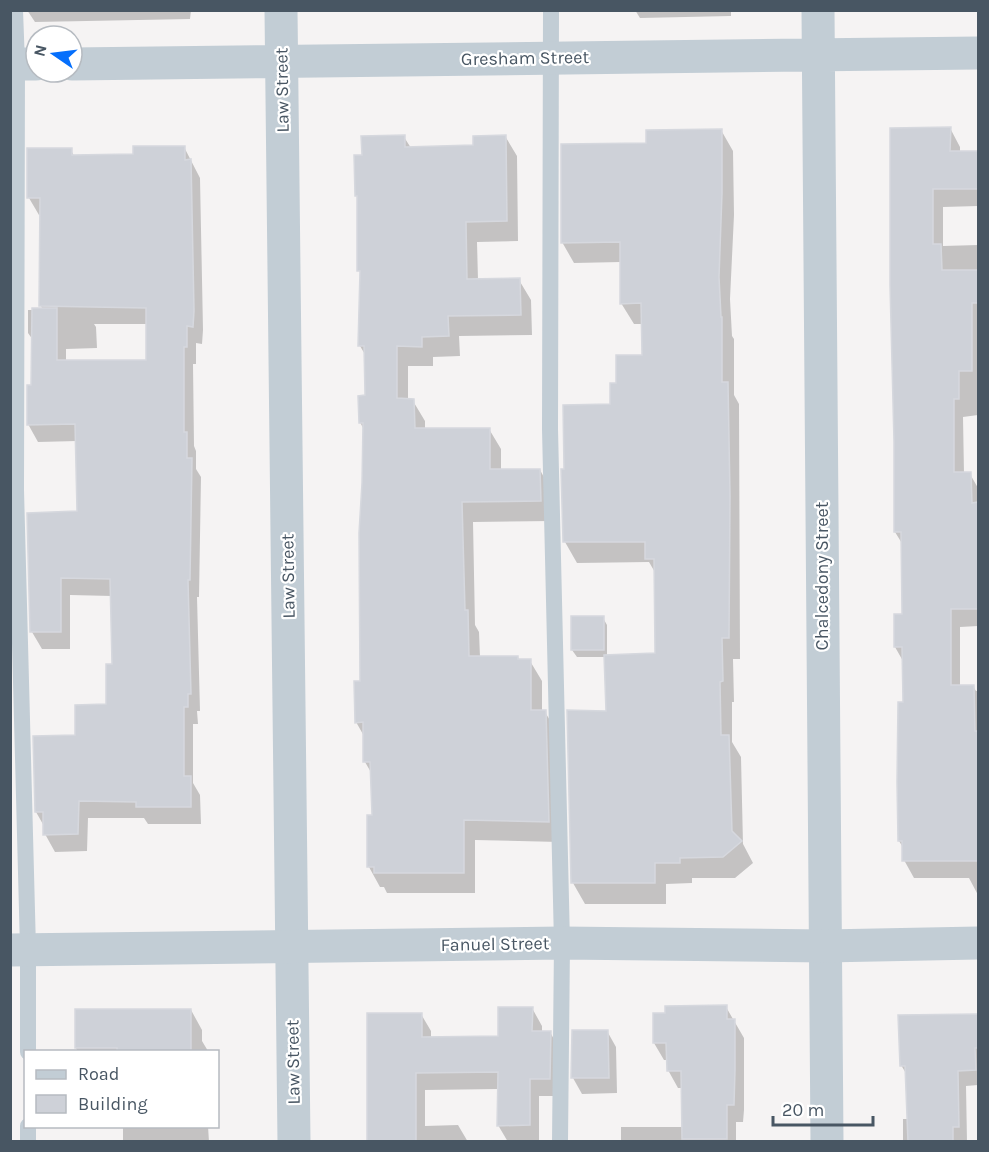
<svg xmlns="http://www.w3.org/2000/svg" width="989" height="1152" font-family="Karla,sans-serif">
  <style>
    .shadow { fill: #0003; fill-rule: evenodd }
    .building { fill: #ced1d8; stroke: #d6d8de; stroke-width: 1.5 }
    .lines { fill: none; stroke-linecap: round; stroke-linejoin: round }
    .service { stroke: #c2cdd5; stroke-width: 16 }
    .minor { stroke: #c2cdd5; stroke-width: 33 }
    .tertiary { stroke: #c2cdd5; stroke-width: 33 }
    .labels { text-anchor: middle; stroke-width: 4.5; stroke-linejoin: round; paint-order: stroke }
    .street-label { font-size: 18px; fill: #485663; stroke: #fff }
  </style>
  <rect width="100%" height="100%" fill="#f5f3f3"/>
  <!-- shadow -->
  <path class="shadow" d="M27,10H191L190,19L35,22Z
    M635,10H731V16L640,18Z
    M950,128L960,147V153H978V206L943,207V246L978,245V415L963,417L964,474H970L978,488V626L960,627V686H973L976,691H978V895L969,878H914L904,860V849L899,841L904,703L903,661L895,647L904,616L903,545L895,532V442L892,285Z
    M721,130L733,151L734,215L730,299L732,336L734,339V395L739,404L740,659H733L734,702H732V742L741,757L743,844L753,863L735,878H692V883L666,884V904H585L573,883L608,712L606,657H577L572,650L603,618L607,625V656L656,655V574L649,562L577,563L565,542L617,384L643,357V324H634L621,303V262L574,263L562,242L647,145Z
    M505,136L517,156L518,241L477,242L478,280H519L531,300L532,335L459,336L460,356L433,357V366H408V400L413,401L425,421V430L489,429L501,449V470H540L551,490L552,521L473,522L475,625L479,632L480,657H518L519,660L530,661L542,681V712H545L557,732L560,842L475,840V893H387L384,887H380L369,867L374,816L372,774L365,762L364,736L356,722L362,683L364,430L360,422L366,397V356L360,346L361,274L359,270V200L357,196L363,156L404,137L411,148L475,147Z
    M184,147L200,178L203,330L202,344L196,343V364H193L194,446L196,451V469L201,477L199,597H197L200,711H197L198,724H193V783L200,795L201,824H148L144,818H88L87,851L55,852L45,834L44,826L36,812L77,737L107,706L113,665L112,596L70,595V649H42L32,632L79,513L77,441L38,442L28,424L32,387L33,340L28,333V310H43L41,306L42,215H39L29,198L71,150L74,156H134ZM94,324H147V361L66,362V349L97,348L96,327Z
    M726,1007L744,1038V1110L743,1122H736V1142H621V1127H684L683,1088H678L668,1070V1060H664L654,1043Z
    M532,1008L542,1026V1033L550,1032L560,1050L559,1096H539V1142H508L498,1125L499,1089L425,1090V1126L458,1125L468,1142H369L421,1014L431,1031V1039L499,1038Z
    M191,1010L202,1030V1041L208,1051L78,1052L76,1048V1011Z
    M978,1015V1085L966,1086L967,1142H903V1119H908L907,1075L901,1065L900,1017Z
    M607,1031L616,1047L617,1093L582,1094L573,1078V1032Z
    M123,1126H208L209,1142H123Z"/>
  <!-- building -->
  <path class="building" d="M951,127L950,151H978V189H933V244H941L942,270H978V303H972V371H959V399H954V472H971L972,503L978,502V609H951V685H974L975,731H978V861H902V841H898L897,782L898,702H903L902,647H894V614H902L901,532H894V442L890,285V128Z
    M722,129V193L719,277L721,317H722V382H728L730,496L729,638H722L723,681L720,682L721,735H729L732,831L742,841L723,857L680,858V863H655V883H571L567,710L606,711L604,655L655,653L654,559H645V542H563L561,469H564L563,405L610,404V383H616V355H642L641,303L620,304V242L561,243V144L646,143V130Z
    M405,135V147L473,145V136L506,135L507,221L466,222L467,279L520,278L521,315L448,316L449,336L422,337V347L397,346V398L414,399L415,428H490V469H540L541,501L462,502L465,610H468L469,656H518V659H531V710H546L549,822L464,820V873H374V867H367V815H372L370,762H363V722L355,723L354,681H360L359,533L362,483L363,423H359L358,396L365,395L364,346H358L360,271H357V196H355L354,155H362L361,136Z
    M133,146H185V160L191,159L194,311L193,327L187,326V347H184V432H187V458H192L190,580H188L191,694H188V707H184V776H191V807H136V802L79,801L78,834L43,835V812H35L33,736L75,735V705L106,704V664H112L110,579L61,578V632H30L27,513L77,511L75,424L27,425V385H31L32,308H57V360H146V308L39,306L40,198H27V148H72V155L133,154Z
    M571,616H604V650H571Z
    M727,1005V1019H735V1070L734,1105H727V1139H682L681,1071H667L666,1043H653V1013H665V1006Z
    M498,1007H533L532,1031H551L550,1079H530V1125L497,1126L498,1072L416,1073V1142H367V1013H422V1037L498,1036Z
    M75,1009H191V1052H117V1048H75Z
    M978,1014V1048H975L976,1070L958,1071L959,1127H953V1142H908L905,1066H900L898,1015Z
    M572,1030H608L609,1078H571Z"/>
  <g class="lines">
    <!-- service -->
    <path class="service" d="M15,10L17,64L16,490L28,949V1052
      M551,10L550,429L562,943L560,1142
      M28,1126V1142"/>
    <!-- minor -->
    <path class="minor" d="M281,10L294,1142
      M818,10L827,1142
      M10,64H36
      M72,64L978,53"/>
    <!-- tertiary -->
    <path class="tertiary" d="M10,950L562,943L825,946L978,943"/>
  </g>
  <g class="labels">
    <!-- street labels -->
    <g class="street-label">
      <text transform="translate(525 58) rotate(-1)" y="6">Gresham Street</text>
      <text transform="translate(282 90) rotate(-91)" y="6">Law Street</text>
      <text transform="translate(288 576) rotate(-91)" y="6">Law Street</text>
      <text transform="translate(822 576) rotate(-90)" y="6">Chalcedony Street</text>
      <text transform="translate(495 944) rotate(-1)" y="6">Fanuel Street</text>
      <text transform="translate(293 1062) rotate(-91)" y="6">Law Street</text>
    </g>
  </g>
  <!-- border -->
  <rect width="989" height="1152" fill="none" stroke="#485663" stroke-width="24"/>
  <!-- legend -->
  <rect x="24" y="1050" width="195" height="78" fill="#ffffff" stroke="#b6bbc1" stroke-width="1.5"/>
  <rect x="36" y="1070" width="30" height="9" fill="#c2cdd5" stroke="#b6bbc1" stroke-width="1.5"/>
  <text x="78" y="1080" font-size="18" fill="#485663">Road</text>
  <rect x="36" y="1095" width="30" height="18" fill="#ced1d8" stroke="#b6bbc1" stroke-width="1.5"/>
  <text x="78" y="1110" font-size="18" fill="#485663">Building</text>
  <!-- north arrow -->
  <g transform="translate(54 54) rotate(284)"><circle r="28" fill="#ffffff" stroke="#b6bbc1" stroke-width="1.5"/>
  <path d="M0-4.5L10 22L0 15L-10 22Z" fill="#056ffc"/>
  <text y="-9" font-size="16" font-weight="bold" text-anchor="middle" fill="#485663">N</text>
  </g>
  <!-- scale -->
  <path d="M773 1116v9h100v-9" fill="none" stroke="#485663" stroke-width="3"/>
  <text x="782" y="1116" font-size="18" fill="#485663" stroke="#ffffff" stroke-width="4.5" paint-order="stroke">20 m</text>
</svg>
